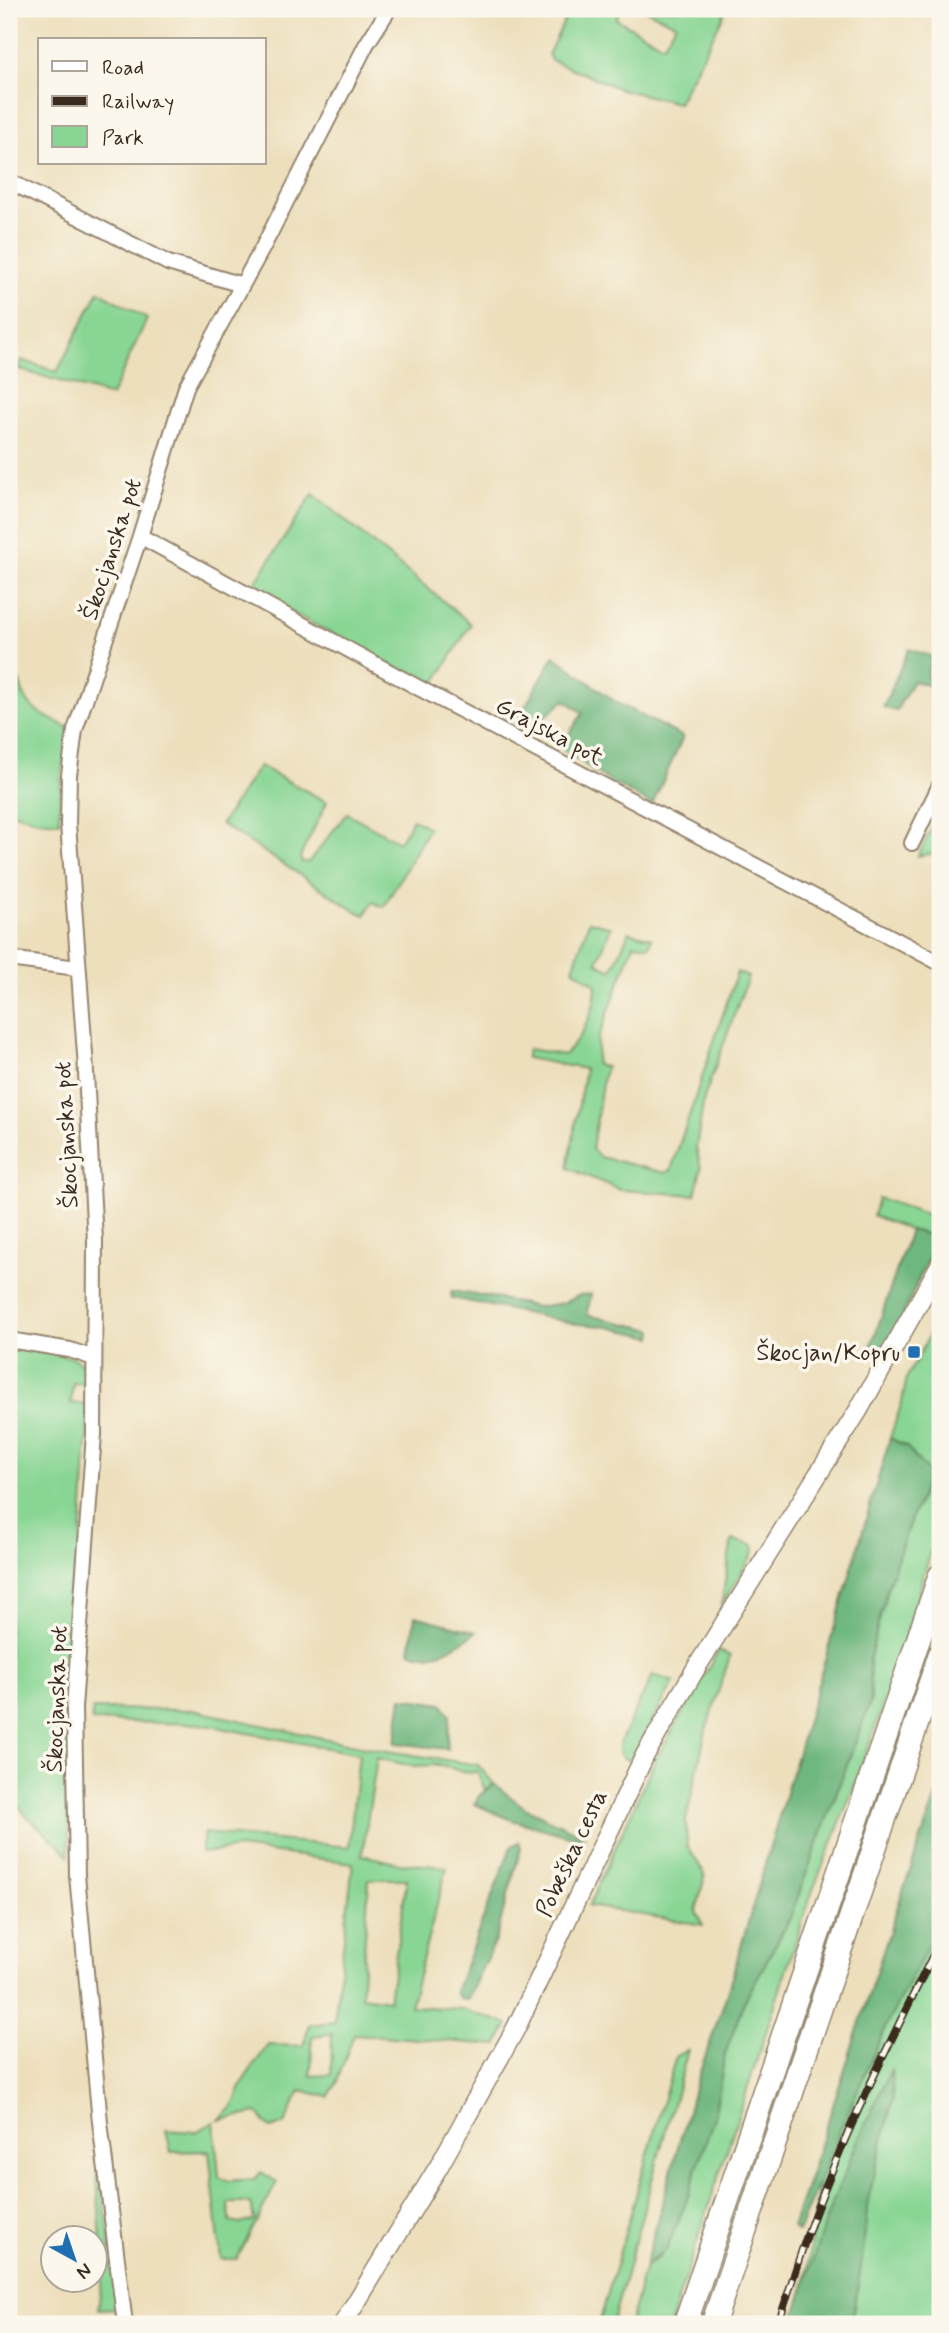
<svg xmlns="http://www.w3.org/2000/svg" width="949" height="2333" font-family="Mynerve,sans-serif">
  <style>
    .green { fill: #89d694; stroke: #628059; stroke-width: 2; fill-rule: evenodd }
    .forest { fill: #6eb77e; stroke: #54704e; stroke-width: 2 }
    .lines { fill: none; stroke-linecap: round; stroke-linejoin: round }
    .minor-casing { stroke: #94846d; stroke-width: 18 }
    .tertiary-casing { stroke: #94846d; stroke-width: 21 }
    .trunk-casing { stroke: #94846d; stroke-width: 26 }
    .minor { stroke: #fff; stroke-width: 14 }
    .tertiary { stroke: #fff; stroke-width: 18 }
    .trunk { stroke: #fff; stroke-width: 23 }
    .rail-casing { stroke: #3b2a1e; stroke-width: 8 }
    .rail { stroke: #fbf7ec; stroke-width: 5; stroke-dasharray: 16; stroke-linecap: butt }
    .poi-dot { fill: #1f6fb2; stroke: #fbf7ec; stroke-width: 2.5 }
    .labels { text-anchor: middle; stroke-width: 7; stroke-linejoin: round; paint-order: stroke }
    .street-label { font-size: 24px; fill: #3b2a1e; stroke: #fbf7ec }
    .poi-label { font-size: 24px; fill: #3b2a1e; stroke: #fbf7ec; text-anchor: end }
  </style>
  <rect width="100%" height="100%" fill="#fbf7ec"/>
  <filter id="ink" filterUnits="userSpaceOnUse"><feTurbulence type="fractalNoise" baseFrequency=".0143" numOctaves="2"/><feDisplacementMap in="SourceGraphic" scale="14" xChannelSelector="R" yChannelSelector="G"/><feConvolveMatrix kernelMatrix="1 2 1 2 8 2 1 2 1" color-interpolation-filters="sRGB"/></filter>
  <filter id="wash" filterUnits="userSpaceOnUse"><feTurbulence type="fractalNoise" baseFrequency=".00686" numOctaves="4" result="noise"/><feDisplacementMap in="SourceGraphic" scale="28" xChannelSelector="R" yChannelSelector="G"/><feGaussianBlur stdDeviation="1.57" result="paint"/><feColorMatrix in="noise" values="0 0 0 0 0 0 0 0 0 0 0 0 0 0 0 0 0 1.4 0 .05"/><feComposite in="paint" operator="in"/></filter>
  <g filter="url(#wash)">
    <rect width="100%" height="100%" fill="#eddfbc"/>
    <!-- green -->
    <path class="green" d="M570,9H621L616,19L663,45L676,24L643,9H722L724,15L678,103L620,89L551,60L548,55Z
      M99,291L147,319L111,396L18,369L22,360L57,372Z
      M313,494L471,624L432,688L250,590Z
      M9,676L19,680C27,713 41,713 69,728L62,772L59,822L37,820L9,811Z
      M259,766L327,802L300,857L302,862H309L347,813L399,842L413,819L429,828L384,907L373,902L365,915L356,911L221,824Z
      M932,827L940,828V852L918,856Z
      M589,921L611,927L597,963L612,970L629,932L652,938L649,946L634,944L598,1039L596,1065L606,1067L603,1077L592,1149L600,1157L665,1173L671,1170L737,972L748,977L704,1098L696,1148L701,1168L695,1195L620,1190L568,1168L585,1069L526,1058L528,1049L564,1055C583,1038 596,1009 596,985L573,969Z
      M878,1198L932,1216L940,1212V1226L935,1236L910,1230L873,1216Z
      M940,1307V1520L898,1664L851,1795L811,1895L670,2324H630L645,2266L660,2257L685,2205L714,2117L725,2054L744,2002L789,1920L871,1700L869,1661L887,1589L910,1521L921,1497L907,1447L890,1438L902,1402L907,1377L926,1342Z
      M9,1346L72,1357L86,1366L90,1384L73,1383L71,1403L89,1404L69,1750V1855L26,1815L9,1794Z
      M732,1540L753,1545L754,1552L721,1606Z
      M719,1650L730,1656L706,1730L686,1820L687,1845L705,1875L696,1912L703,1925L589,1906L654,1762Z
      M653,1675L674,1682L630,1761C621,1758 618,1754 619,1744Z
      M92,1709L192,1710L374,1749L478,1765L494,1784L485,1791L477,1771L471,1773L436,1765L412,1766L377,1758L362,1855L397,1863L447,1867L410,2006L461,2009L508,2024L497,2045L354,2034L336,2084L328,2097L301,2090L284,2124L271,2129L257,2113L219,2120L232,2108L245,2078L268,2045L303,2046L309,2025L334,2022L353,1863L239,1848L201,1853L204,1833L349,1847L359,1754L200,1724L92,1721ZM369,1879H407L389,2000L361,1996ZM332,2034L331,2075L311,2076L312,2036Z
      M940,1793V2324H800L824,2144L901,1896Z
      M688,2050L612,2324H599L676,2056Z
      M214,2122L219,2177L228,2181L255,2179L261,2172L277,2182L237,2259H221L209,2151L171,2152L166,2130L196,2132ZM229,2203H251L254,2220L240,2224L230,2222Z
      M101,2171L118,2308L98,2309L103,2272L97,2174Z"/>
    <!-- forest -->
    <path class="forest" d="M909,649L933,657L926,676L940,681V688L913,681L896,711L883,707Z
      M554,656L617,703L683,737L652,805L606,779L563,750L562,744L583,713L565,700L529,730H512Z
      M910,1230L935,1236V1243L897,1328L880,1356H868Z
      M451,1291L491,1297L537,1307L563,1303L580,1295L591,1294L587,1315L654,1330L653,1337L603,1326L577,1324L452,1298Z
      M890,1438L907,1447L928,1472L921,1497L910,1521L887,1589L869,1661L871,1700L789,1920L744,2002L725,2054L714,2117L685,2205L666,2250L645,2266L694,2089L727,1994Z
      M415,1616L472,1631L476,1632C459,1645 431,1663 410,1651Z
      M402,1698L442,1704L450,1714L447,1749L395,1743Z
      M494,1784L525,1808L584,1836L576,1838L512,1820L474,1804L480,1795Z
      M940,1786V1923L887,2024L840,2130L798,2232L792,2227C844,2080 886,1931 940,1786Z
      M519,1842L521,1848L495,1941L467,2000L459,1999L455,1992L511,1847Z
      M891,2070L893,2099L868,2200L862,2261L851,2324H792L827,2216L857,2142Z"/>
  </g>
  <g filter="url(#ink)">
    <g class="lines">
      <!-- minor casing -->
      <g class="minor-casing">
        <path id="minor" d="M9,181L168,263L242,285
          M140,536L417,687L940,963
          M912,843L940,785
          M9,959L77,968
          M9,1340L70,1350L94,1358
          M125,2324L100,2122L77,1875L74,1708L94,1434L95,1241L85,1054L68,824L69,775L75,730L140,536L186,387L262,249L366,45L389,9"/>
      </g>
      <!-- tertiary casing -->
      <g class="tertiary-casing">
        <path id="tertiary" d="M343,2324L439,2166L516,2028L645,1755L698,1665L858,1411L940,1265"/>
      </g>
      <!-- trunk casing -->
      <g class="trunk-casing">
        <path id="trunk" d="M685,2324L940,1576
          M713,2324L940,1655"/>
      </g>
      <!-- minor -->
      <use href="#minor" class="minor"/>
      <!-- tertiary -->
      <use href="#tertiary" class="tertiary"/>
      <!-- trunk -->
      <use href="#trunk" class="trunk"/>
      <!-- rail casing -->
      <g class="rail-casing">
        <path id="rail" d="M778,2324C791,2286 802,2246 817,2208C852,2116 897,2028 940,1941"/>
      </g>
      <!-- rail -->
      <use href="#rail" class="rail"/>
    </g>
  </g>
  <!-- markers -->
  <rect class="poi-dot" x="907" y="1345" width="14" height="14" rx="3.5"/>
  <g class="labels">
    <!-- street labels -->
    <g class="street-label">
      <text transform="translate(111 549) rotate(-72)" y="8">Škocjanska pot</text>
      <text transform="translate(550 731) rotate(28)" y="8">Grajska pot</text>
      <text transform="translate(66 1135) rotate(-93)" y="8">Škocjanska pot</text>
      <text transform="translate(56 1699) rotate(-88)" y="8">Škocjanska pot</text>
      <text transform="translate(571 1853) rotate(-65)" y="8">Pobeška cesta</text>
    </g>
    <!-- poi labels -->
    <g class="poi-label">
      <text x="900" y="1360">Škocjan/Kopru</text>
    </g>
  </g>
  <!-- margin -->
  <rect width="949" height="2333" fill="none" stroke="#fbf7ec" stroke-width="35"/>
  <!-- legend -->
  <rect x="38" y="38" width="228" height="126" fill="#fbf7ec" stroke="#aea59a" stroke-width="2"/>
  <rect x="52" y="61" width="35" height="10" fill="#ffffff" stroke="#aea59a" stroke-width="2"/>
  <text x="102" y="74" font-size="21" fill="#3b2a1e">Road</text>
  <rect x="52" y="96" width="35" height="10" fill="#3b2a1e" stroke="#aea59a" stroke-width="2"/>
  <text x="102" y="108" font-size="21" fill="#3b2a1e">Railway</text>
  <rect x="52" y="126" width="35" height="21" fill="#89d694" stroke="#aea59a" stroke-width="2"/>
  <text x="102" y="144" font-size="21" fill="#3b2a1e">Park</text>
  <!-- north arrow -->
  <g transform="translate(74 2259) rotate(140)"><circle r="33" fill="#fbf7ec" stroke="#aea59a" stroke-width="2"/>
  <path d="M0-5L12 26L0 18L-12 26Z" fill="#1f6fb2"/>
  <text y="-10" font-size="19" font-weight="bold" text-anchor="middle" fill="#3b2a1e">N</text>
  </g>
</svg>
